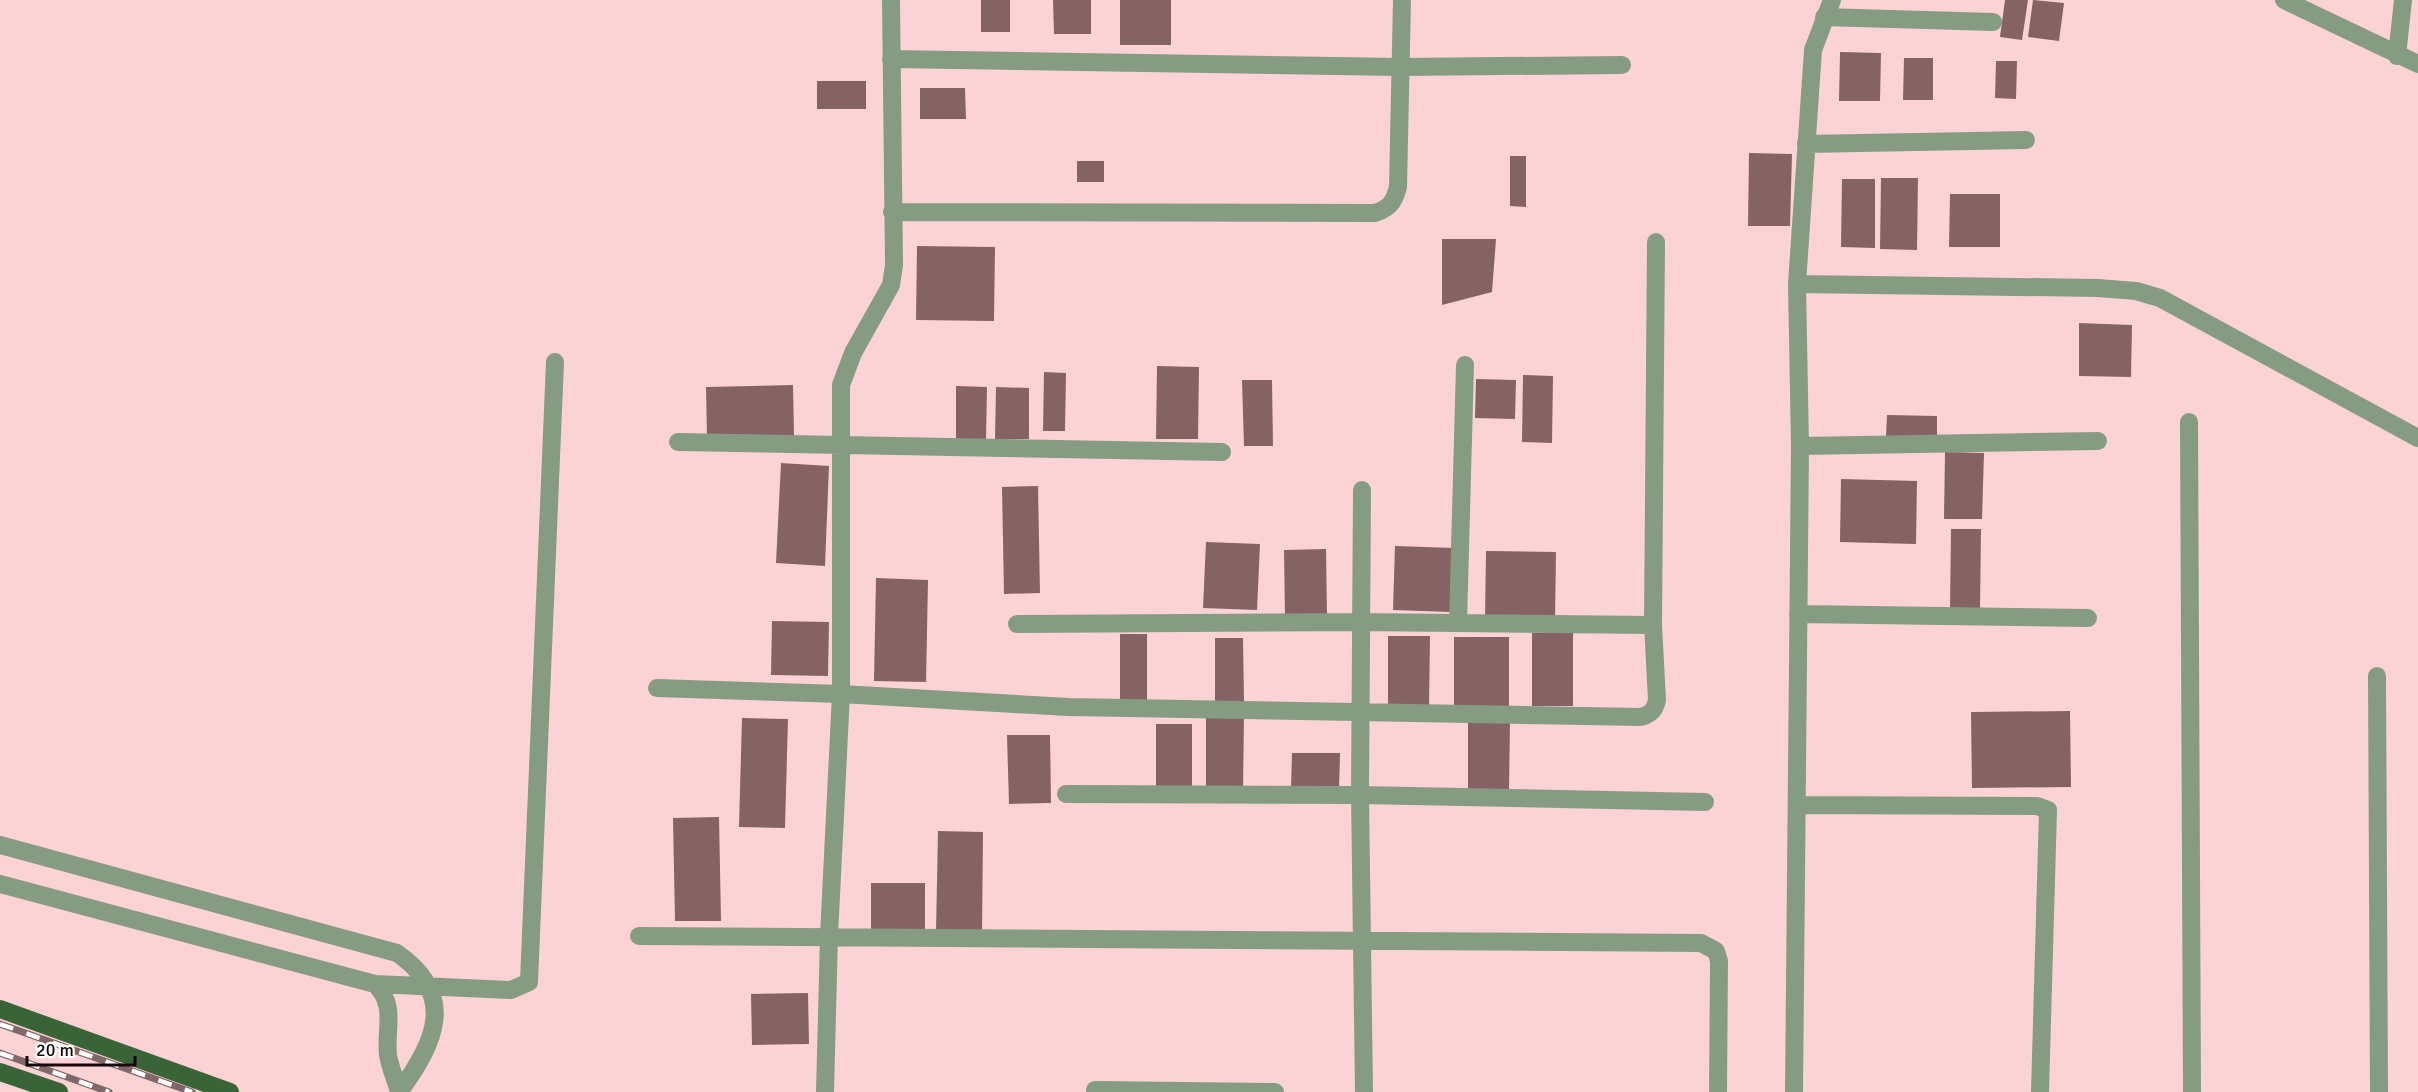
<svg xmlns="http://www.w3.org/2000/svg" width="2418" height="1092" font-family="Signika,sans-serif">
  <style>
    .building { fill: #856264 }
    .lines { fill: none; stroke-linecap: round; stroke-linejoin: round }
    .minor { stroke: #859c83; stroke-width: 18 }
    .major { stroke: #396437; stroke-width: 18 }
    .rail-casing { stroke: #816768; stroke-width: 7 }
    .rail { stroke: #fff; stroke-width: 4.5; stroke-dasharray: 14; stroke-linecap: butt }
  </style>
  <rect width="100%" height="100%" fill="#fcd3d4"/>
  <!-- building -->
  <path class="building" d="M981,0H1010V32H981Z
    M1053,0H1091V34H1054Z
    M1120,0H1171V45H1120Z
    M2005,0H2028L2022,40L2000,37Z
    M2033,0L2064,3L2059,41L2028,37Z
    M1840,52L1881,53L1880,101H1839Z
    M1904,58H1933V100H1903Z
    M1996,61H2017L2016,99L1995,98Z
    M817,81H866V109H817Z
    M920,88H965L966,119H920Z
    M1749,153L1792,154L1790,226H1748Z
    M1510,156H1526V207L1510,206Z
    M1077,161H1104V182H1077Z
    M1881,178H1918L1917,250L1880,249Z
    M1842,179H1875V248L1841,247Z
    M1950,194H2000V247H1949Z
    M1442,239H1496L1492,292L1442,305Z
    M917,246L995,247L994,321L916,320Z
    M2079,323L2132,325L2131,377L2079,376Z
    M1157,366L1199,367L1198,439H1156Z
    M1044,372L1066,373L1065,431H1043Z
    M1523,375L1553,376L1552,443L1522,442Z
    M1476,379L1516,380L1515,419L1475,418Z
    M1242,380H1272L1273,446H1244Z
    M793,385L794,436L707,437L706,387Z
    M956,386L987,387L986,439H956Z
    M996,387L1029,388V439H995Z
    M1887,415L1937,416V436H1886Z
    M1945,452L1984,453L1982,519H1944Z
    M781,463L829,466L825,566L776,563Z
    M1841,479L1917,481L1916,544L1840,542Z
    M1038,486L1040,593L1004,594L1002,487Z
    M1951,529H1981L1980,610L1950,609Z
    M1206,542L1260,544L1257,610L1203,608Z
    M1395,546L1454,548L1451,612L1393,610Z
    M1326,549L1327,617L1285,618L1284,550Z
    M1486,551L1556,552L1555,621L1485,619Z
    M876,578L928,580L926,682L874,681Z
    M772,621L829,622L828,676L771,675Z
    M1532,633H1573V706H1532Z
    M1120,634H1147V704H1120Z
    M1388,636H1430L1429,709L1388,708Z
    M1454,637H1509V706H1454Z
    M1215,638H1243L1244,703H1215Z
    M2070,711L2071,787L1972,788L1971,712Z
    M1206,715H1244L1243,792H1206Z
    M742,718L788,719L785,828L739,827Z
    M1468,720L1510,721L1509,791L1468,790Z
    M1156,724H1192V791H1156Z
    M1007,735H1050L1051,803L1009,804Z
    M1292,753H1340L1339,791L1291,790Z
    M719,817L721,921H675L673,818Z
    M938,831L983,832L982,933L936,932Z
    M871,883H925V931H871Z
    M808,993L809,1044L752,1045L751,994Z"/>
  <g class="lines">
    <!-- minor -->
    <path class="minor" d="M2284,0L2418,64
      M1824,17L1993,22
      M2397,56L2403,0
      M891,59L1400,67L1622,65
      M1806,144L2026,140
      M892,212L1375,213C1390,208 1394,202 1398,187L1402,0
      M1797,284L2098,288L2136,291L2160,298L2418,438
      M2189,422L2192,1092
      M678,442L1222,452
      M1800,446L2098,441
      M1362,490L1360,795L1364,1092
      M1798,614L2088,618
      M1458,623L1465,365
      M1017,624L1360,622L1653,625
      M2377,676L2379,1092
      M657,688L841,694L1068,707L1641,717C1651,714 1655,710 1657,700L1653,625L1656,242
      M1066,794L1360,795L1705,802
      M1797,805L2037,806L2048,810L2040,1092
      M0,845L397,953C457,995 436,1042 399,1092
      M0,884L375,984C397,1006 385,1027 388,1055C390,1068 396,1080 399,1092
      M639,936L1701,943L1716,951L1719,961L1718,1092
      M375,984L511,990L529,982L555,362
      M1095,1090L1275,1092
      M825,1092L829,936L841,694V385L853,353L891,285L894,265L891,0
      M1794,1092L1800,446L1797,284L1813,50L1832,0"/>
    <!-- major -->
    <path class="major" d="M0,1009L230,1092
      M0,1072L59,1092"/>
    <!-- rail casing -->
    <g class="rail-casing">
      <path id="rail" d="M0,1024L192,1092
        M0,1053L109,1092"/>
    </g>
    <!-- rail -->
    <use href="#rail" class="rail"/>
  </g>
  <!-- scale -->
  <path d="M27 1056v9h108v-9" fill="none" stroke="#150809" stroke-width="3"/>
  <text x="36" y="1056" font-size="18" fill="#150809" stroke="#ffffff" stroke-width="4.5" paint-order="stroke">20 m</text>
</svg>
